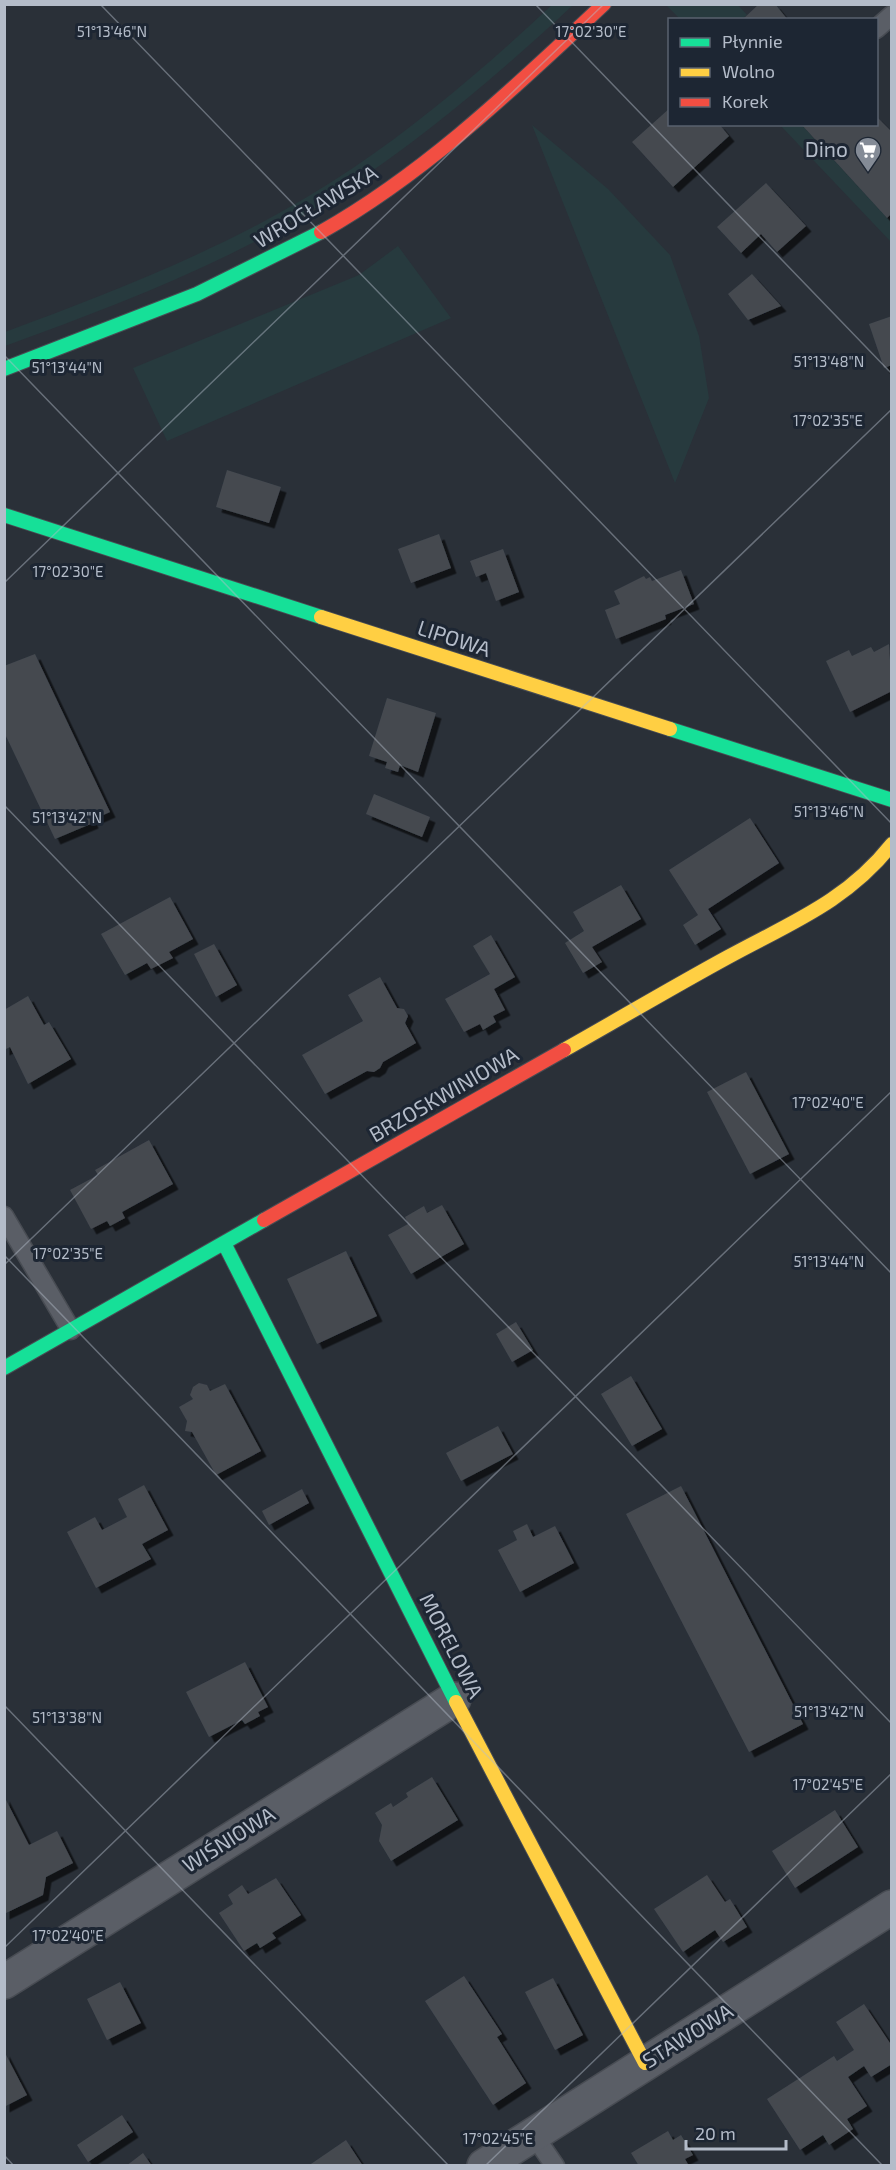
<svg xmlns="http://www.w3.org/2000/svg" width="896" height="2170" font-family="'Exo 2',sans-serif">
  <style>
    .green { fill: #273a3e }
    .building { fill: #444950; filter: url(#shadow) }
    .lines { fill: none; stroke-linecap: round; stroke-linejoin: round }
    .lane-casing { stroke: #484c53; stroke-width: 21 }
    .street-casing { stroke: #484c53; stroke-width: 36 }
    .fast-casing { stroke: #484c53; stroke-width: 16 }
    .slow-casing { stroke: #484c53; stroke-width: 16 }
    .jam-casing { stroke: #484c53; stroke-width: 16 }
    .lane { stroke: #5a5e66; stroke-width: 18 }
    .street { stroke: #5a5e66; stroke-width: 33 }
    .fast { stroke: #16e098; stroke-width: 14 }
    .slow { stroke: #ffcf43; stroke-width: 14 }
    .jam { stroke: #f24e42; stroke-width: 14 }
    .ticks { fill: none; stroke: #b4bcc9; stroke-width: 1.5; stroke-opacity: 0.45 }
    .labels { text-anchor: middle; stroke-width: 6; stroke-linejoin: round; paint-order: stroke }
    .poi-label { font-size: 21px; fill: #b4bcc9; stroke: #1d2633; text-anchor: end }
    .street-label { font-size: 21px; fill: #b4bcc9; stroke: #1d2633 }
    .ticks-label { font-size: 15px; text-anchor: middle; fill: #b4bcc9; stroke: #1d2633; stroke-width: 6; stroke-linejoin: round; paint-order: stroke }
  </style>
  <defs>
    <filter id="shadow"><feDropShadow dx="5.5" dy="5.5" stdDeviation="0" flood-color="#0009"/></filter>
  </defs>
  <rect width="100%" height="100%" fill="#2a3038"/>
  <!-- green -->
  <path class="green" d="M553,4L573,5C502,71 429,134 347,188C241,258 123,303 5,346V332C126,287 245,241 353,168C424,120 490,63 553,4Z
    M666,5H738L747,15L742,19H680Z
    M532,125L608,189L670,255L699,336L709,398L675,483Z
    M780,125H802L891,222V242Z
    M398,246L451,318L167,441L133,368L359,275Z"/>
  <!-- building -->
  <path class="building" d="M759,4H775L788,20H742Z
    M670,108V124H719L729,136L673,187L632,142Z
    M876,116L892,132V213L887,218L801,124H876Z
    M766,183L806,226L777,252L761,234L741,253L717,227Z
    M752,274L781,306L748,320L728,294Z
    M892,316V365L884,368L869,324Z
    M227,470L281,487L269,523L216,507Z
    M439,534L451,568L411,583L398,549Z
    M503,549L519,592L496,601L486,573L476,577L470,561Z
    M681,570L694,604L665,615L666,619L616,639L605,610L620,604L614,591L644,576L646,579L650,577L652,581Z
    M889,644L892,691L850,712L826,661L849,650L852,656L871,647L874,652Z
    M35,654L110,812L92,820L93,823L55,839L4,732V666Z
    M387,698L436,713L418,772L400,765L398,772L385,768L387,762L369,756Z
    M374,794L430,817L422,837L366,814Z
    M750,818L779,863L708,909L721,929L695,945L683,925L698,915L669,870Z
    M621,885L641,919L592,947L602,962L583,973L565,943L584,931L573,912Z
    M170,897L193,939L169,952L173,958L151,969L147,963L125,975L101,934Z
    M491,935L515,977L494,989L505,1010L493,1016L496,1022L483,1030L480,1024L464,1032L445,999L490,974L473,946Z
    M214,944L237,985L216,997L194,954Z
    M380,977L397,1008L404,1009L408,1016L405,1023L416,1043L383,1062L380,1068L374,1072L367,1071L325,1094L302,1055L363,1021L348,995Z
    M28,996L44,1025L49,1022L71,1059L28,1084L10,1047L4,1050V1010Z
    M746,1072L789,1154L750,1174L707,1092Z
    M149,1140L173,1184L122,1212L125,1218L110,1226L107,1221L91,1229L70,1190L98,1175L95,1170Z
    M442,1205L464,1244L411,1274L388,1235L408,1224L405,1217L424,1206L427,1213Z
    M346,1251L377,1316L317,1344L287,1279Z
    M516,1322L533,1350L512,1362L496,1334Z
    M631,1376L662,1429L632,1446L601,1394Z
    M199,1383L207,1385L210,1391L225,1384L261,1451L216,1475L192,1432L185,1431L187,1421L179,1407L193,1399L190,1395L193,1387Z
    M498,1426L513,1454L461,1481L446,1453Z
    M144,1485L168,1530L142,1544L151,1559L96,1588L67,1532L95,1517L102,1530L127,1517L118,1499Z
    M681,1486L803,1724L749,1752L626,1514Z
    M302,1489L309,1503L269,1525L262,1511Z
    M527,1524L533,1537L555,1526L574,1563L520,1592L498,1550L517,1540L513,1531Z
    M245,1662L268,1707L258,1712L260,1716L245,1724L242,1720L209,1737L186,1692Z
    M432,1777L458,1820L391,1861L379,1841L382,1825L375,1813L391,1803L393,1807L408,1797L406,1793Z
    M4,1796L29,1845L57,1831L73,1863L46,1877L43,1895L4,1914Z
    M835,1810L858,1847L795,1888L772,1851Z
    M707,1875L725,1902L730,1899L747,1927L723,1942L715,1930L683,1952L654,1909Z
    M276,1878L301,1915L272,1933L276,1938L260,1948L257,1943L244,1951L219,1913L233,1904L228,1895L242,1885L248,1894Z
    M464,1976L502,2034L497,2037L526,2083L493,2105L425,2001Z
    M553,1978L583,2035L555,2050L525,1992Z
    M120,1982L141,2023L107,2040L87,1999Z
    M864,2004L892,2046V2064L871,2077L864,2066L848,2077L867,2106L847,2119L853,2129L829,2145L823,2135L800,2150L767,2099L834,2056L837,2061L854,2050L836,2022Z
    M4,2051L27,2095L4,2107Z
    M122,2115L133,2132L88,2162L77,2145Z
    M668,2131L673,2140L681,2135L693,2155L685,2159L689,2166H639L631,2153Z
    M346,2140L363,2166H308Z
    M143,2153L152,2166H126Z"/>
  <g class="lines">
    <!-- lane casing -->
    <g class="lane-casing">
      <path id="lane" d="M876,29L892,15
        M4,1216L71,1330
        M533,2134L555,2166"/>
    </g>
    <!-- street casing -->
    <g class="street-casing">
      <path id="street" d="M4,1982L454,1699
        M484,2166L892,1907"/>
    </g>
    <!-- fast casing -->
    <g class="fast-casing">
      <path id="fast" d="M4,369L197,294L321,232
        M4,515L321,617
        M670,729L892,800
        M225,1245L456,1702
        M4,1368L264,1220"/>
    </g>
    <!-- slow casing -->
    <g class="slow-casing">
      <path id="slow" d="M321,617L670,729
        M564,1050C619,1019 673,987 728,957C790,923 846,902 892,844
        M456,1702L645,2063"/>
    </g>
    <!-- jam casing -->
    <g class="jam-casing">
      <path id="jam" d="M321,232C427,172 515,87 604,4
        M264,1220L564,1050"/>
    </g>
    <!-- lane -->
    <use href="#lane" class="lane"/>
    <!-- street -->
    <use href="#street" class="street"/>
    <!-- fast -->
    <use href="#fast" class="fast"/>
    <!-- slow -->
    <use href="#slow" class="slow"/>
    <!-- jam -->
    <use href="#jam" class="jam"/>
  </g>
  <!-- ticks -->
  <path class="ticks" d="M100,4L892,824M535,4L892,374M4,355L892,1274M4,583L604,4M4,805L892,1724M4,1255L883,2166M4,1265L892,409M4,1705L449,2166M4,1948L892,1091M4,2155L14,2166M485,2166L892,1773"/>
  <!-- icons -->
  <defs>
    <g id="supermarket-pin" transform="scale(1.35)"><path d="M0 17L-7.5 6A9.5 9.5 0 1 1 7.5 6Z" fill="#848b96" stroke="#1d2633"/><path d="M-6-5.5h2.5l.6 2H6L4.5 2H-2.5L-4.4-4H-6ZM-1.5 3.2a1.3 1.3 0 1 0 .1 0ZM3 3.2a1.3 1.3 0 1 0 .1 0Z" fill="#fff"/></g>
  </defs>
  <g fill-rule="evenodd">
    <use href="#supermarket-pin" x="868" y="150"/>
  </g>
  <g class="labels">
    <!-- poi labels -->
    <g class="poi-label">
      <text x="848" y="157">Dino</text>
    </g>
    <!-- street labels -->
    <g class="street-label">
      <text transform="translate(316 207) rotate(-31)" y="7">WROCŁAWSKA</text>
      <text transform="translate(454 639) rotate(18)" y="7">LIPOWA</text>
      <text transform="translate(444 1095) rotate(-30)" y="7">BRZOSKWINIOWA</text>
      <text transform="translate(451 1646) rotate(63)" y="7">MORELOWA</text>
      <text transform="translate(229 1840) rotate(-32)" y="7">WIŚNIOWA</text>
      <text transform="translate(688 2036) rotate(-32)" y="7">STAWOWA</text>
    </g>
  </g>
  <g class="ticks-label">
    <text x="591" y="37">17°02'30"E</text>
    <text x="112" y="37">51°13'46"N</text>
    <text x="829" y="367">51°13'48"N</text>
    <text x="67" y="373">51°13'44"N</text>
    <text x="828" y="426">17°02'35"E</text>
    <text x="68" y="577">17°02'30"E</text>
    <text x="829" y="817">51°13'46"N</text>
    <text x="67" y="823">51°13'42"N</text>
    <text x="828" y="1108">17°02'40"E</text>
    <text x="68" y="1259">17°02'35"E</text>
    <text x="829" y="1267">51°13'44"N</text>
    <text x="829" y="1717">51°13'42"N</text>
    <text x="67" y="1723">51°13'38"N</text>
    <text x="828" y="1790">17°02'45"E</text>
    <text x="68" y="1941">17°02'40"E</text>
    <text x="498" y="2144">17°02'45"E</text>
  </g>
  <!-- border -->
  <rect width="896" height="2170" fill="none" stroke="#b4bcc9" stroke-width="12"/>
  <!-- legend -->
  <rect x="668" y="18" width="210" height="108" fill="#1d2633" stroke="#59626f" stroke-width="1.5"/>
  <rect x="680" y="38" width="30" height="9" fill="#16e098" stroke="#59626f" stroke-width="1.5"/>
  <text x="722" y="48" font-size="18" fill="#b4bcc9">Płynnie</text>
  <rect x="680" y="68" width="30" height="9" fill="#ffcf43" stroke="#59626f" stroke-width="1.5"/>
  <text x="722" y="78" font-size="18" fill="#b4bcc9">Wolno</text>
  <rect x="680" y="98" width="30" height="9" fill="#f24e42" stroke="#59626f" stroke-width="1.5"/>
  <text x="722" y="108" font-size="18" fill="#b4bcc9">Korek</text>
  <!-- scale -->
  <path d="M686 2140v9h100v-9" fill="none" stroke="#b4bcc9" stroke-width="3"/>
  <text x="695" y="2140" font-size="18" fill="#b4bcc9" stroke="#1d2633" stroke-width="4.5" paint-order="stroke">20 m</text>
</svg>
